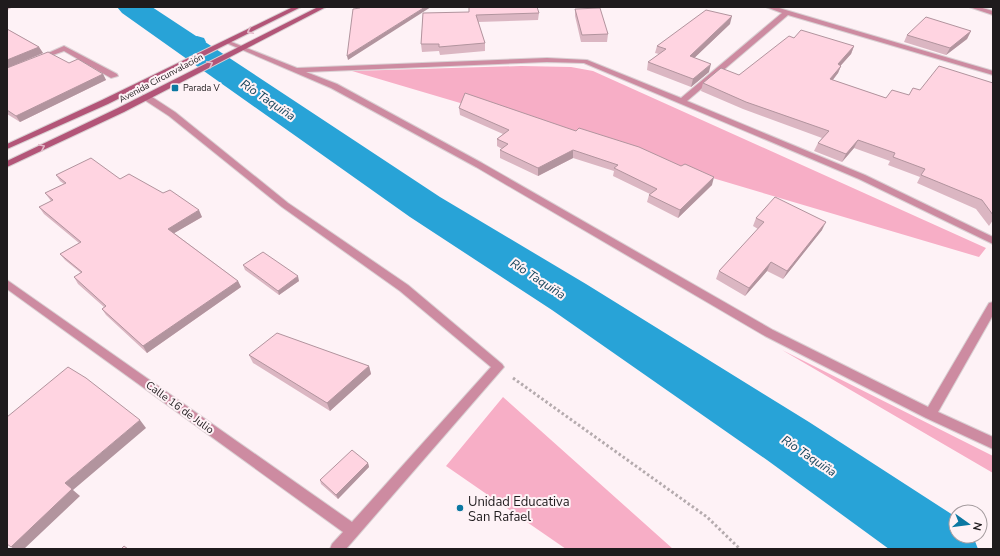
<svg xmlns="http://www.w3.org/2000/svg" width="1000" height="556" font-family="'Nunito Sans',sans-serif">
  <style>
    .green { fill: #f7aec6 }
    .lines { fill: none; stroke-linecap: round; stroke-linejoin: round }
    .canal { fill: #28a3d7; fill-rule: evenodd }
    .river { fill: #28a3d7; fill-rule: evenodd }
    .service-casing { stroke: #dad0d3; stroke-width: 2 }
    .minor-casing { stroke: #dad0d3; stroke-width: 2 }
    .secondary-casing { stroke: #dad0d3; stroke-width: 2 }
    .path { stroke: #b5abae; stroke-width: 3; stroke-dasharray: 2.5 2.5; stroke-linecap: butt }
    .service { fill: #cd8ba1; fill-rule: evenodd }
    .minor { fill: #cd8ba1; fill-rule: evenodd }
    .secondary { fill: #b35578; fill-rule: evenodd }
    .wall { fill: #dbb6c2 }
    .shaded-wall { fill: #b2949e }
    .building { fill: #ffd4e1; stroke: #b2949e }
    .oneway { stroke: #e4bbca }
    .poi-dot { fill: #0b78a2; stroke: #fef2f6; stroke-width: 1.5 }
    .labels { text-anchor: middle; stroke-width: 4; stroke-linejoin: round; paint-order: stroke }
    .far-street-label { font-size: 9px; fill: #1f1b1d; stroke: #fef2f6 }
    .far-poi-label { font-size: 9px; fill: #1f1b1d; stroke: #fef2f6; text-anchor: start }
    .street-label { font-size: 11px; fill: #1f1b1d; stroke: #fef2f6 }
    .water-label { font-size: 12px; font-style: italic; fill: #134359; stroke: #fef2f6 }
    .near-poi-label { font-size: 13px; fill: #1f1b1d; stroke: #fef2f6; text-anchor: start }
  </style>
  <rect width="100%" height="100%" fill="#fef2f6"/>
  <!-- green -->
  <path class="green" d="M521,66L571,67L593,71L986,248L979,257L352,71Z
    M782,350L993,456V473Z
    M503,397L673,549H566L446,466Z"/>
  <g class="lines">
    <!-- canal -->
    <path class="canal" d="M197,36L204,38L206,42C201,50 189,52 180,50L178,46L180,42Z"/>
    <!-- river -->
    <path class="river" d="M117,7H152L440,197L586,284L809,422L956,517V536H973L978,549H889L767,460L552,310L410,217L122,13Z"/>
    <!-- service casing -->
    <g class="service-casing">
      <path id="service" d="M7,7H11L8,9Z"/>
    </g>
    <!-- minor casing -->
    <g class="minor-casing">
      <path id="minor" d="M766,7H776L789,11L993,71V75L788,15L687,101L865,175L993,237V244L859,179L584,63L547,62L306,72L337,84L482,163L773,330L928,407L989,303L993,302V315L938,412L993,437V449L926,418L765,336L476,167L331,88L224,42L229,41L297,68L547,58L587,60L681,98L782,13Z
        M969,7H979L993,11V15Z
        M64,46L117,74L118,76L111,78L64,51L42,59L37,58Z
        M143,95H149L175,112L288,203L408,285L502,364L504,367L346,549H330L332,544L343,532L7,289V280L352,522L491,367L400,291L282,207L169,116L143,99Z"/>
    </g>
    <!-- secondary casing -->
    <g class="secondary-casing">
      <path id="secondary" d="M293,7H301L108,104L7,149V144L102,100Z
        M318,7H326L124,112L7,167V161L118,108Z"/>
    </g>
    <!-- path -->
    <path class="path" d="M513,378L707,517L740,549"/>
    <!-- service -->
    <use href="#service" class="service"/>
    <!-- minor -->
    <use href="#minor" class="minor"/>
    <!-- secondary -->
    <use href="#secondary" class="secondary"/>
  </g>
  <!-- wall -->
  <path class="wall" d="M575,9L608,34L607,42H581L575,16Z
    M423,13H539L538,20L478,22L485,43V51L440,55L439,51L422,52L421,44Z
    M730,24L694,58L709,72L691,87L647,70L648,62L659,54L655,53L657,46Z
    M7,29L39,47L43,53L8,68L69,63L103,74L106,80L20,122L7,114Z
    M971,31L967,39L946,55L904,42L907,35Z
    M794,38L854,46L851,54L841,65V66L838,73L833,80L886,98L909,95L920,90L993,83V220L989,226L976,209L917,183L920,177L888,165L890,161L854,148L842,162L814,151L818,143L822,138L743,109L701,91L703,83L739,75Z
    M459,108L712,185L678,218L647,202L649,195L650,194L613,176L614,171L573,158L538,176L500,158V150L502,149L497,146V139L503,134L460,115Z
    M56,175L120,179L202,217L174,233L238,281L241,287L147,353L106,315L102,309L104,307L78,284L74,277L81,273L65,260L60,254L79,243L44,214L39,207L51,201L45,193L64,184L60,181Z
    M756,218L822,230L783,279L767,271L745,296L716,279L719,271L758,229L753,226Z
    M243,265L299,281L279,295L245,270Z
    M249,355L369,366L371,374L330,411L253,363Z
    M368,463L369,467L338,499L321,484L320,480Z"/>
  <!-- shaded-wall -->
  <path class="shaded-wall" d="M425,7H431L348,60L347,56Z
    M732,16L730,24L688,64L690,56Z
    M971,31L967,39L946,55L950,48Z
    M854,46L851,54L835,72L838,64Z
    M39,47L43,53L7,68V60Z
    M711,64L709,72L691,87L693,79Z
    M841,66L838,73L827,87L830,79Z
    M103,74L106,80L20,122L16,116Z
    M858,140L854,148L842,162L846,154Z
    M573,150V158L538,176V168Z
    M714,177L712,185L678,218L680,210Z
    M199,210L202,217L171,235L168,229Z
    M826,222L822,230L783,279L787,271Z
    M771,262L767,271L745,296L749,288Z
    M298,276L299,281L279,295L278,291Z
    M238,281L241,287L147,353L143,346Z
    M369,366L371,374L330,411L327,403Z
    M140,420L146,428L73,490L80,496L24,549H14L11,547L65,483Z
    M368,463L369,467L338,499L336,495Z"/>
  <!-- building -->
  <path class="building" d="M361,7H425L347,56L353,9L360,8Z
    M469,7H537L539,13L476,15L485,43L439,47V44H421L423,13L469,12Z
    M600,8L608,34L582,35L575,9Z
    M706,10L732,16L690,56L711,64L693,79L648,62L666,49L657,46Z
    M926,17L971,31L950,48L907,35Z
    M7,29L39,47L7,60Z
    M801,30L854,46L838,64L841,66L830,79L886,98L892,90L909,95L913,88L920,90L939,66L993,83V215L982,200L921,175L925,169L893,157L895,153L858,140L846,154L818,143L829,131L746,102L703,83L721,68L739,75L789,36L794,38Z
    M48,52L69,63L78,59L103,74L16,116L7,110V68Z
    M465,93L576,131L579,128L639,147L681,166L685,164L714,177L680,210L649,195L657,189L614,168L618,165L573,150L538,168L500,150L508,144L497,139L509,130L459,108Z
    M91,158L120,179L129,174L163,193L170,190L199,210L168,229L238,281L143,346L102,309L106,306L74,277L82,272L60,254L81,242L39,207L53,200L45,193L66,183L56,175Z
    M775,197L826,222L787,271L771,262L749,288L719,271L764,222L756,218Z
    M263,252L298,276L278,291L243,265Z
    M277,333L369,366L327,403L249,355Z
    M68,367L86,378L140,420L65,483L72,489L11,547L7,544V417Z
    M352,450L368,463L336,495L320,480Z
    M124,546L128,549H121Z"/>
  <!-- one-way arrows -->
  <defs><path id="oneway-chevron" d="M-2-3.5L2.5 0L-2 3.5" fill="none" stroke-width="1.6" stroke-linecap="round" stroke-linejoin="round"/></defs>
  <g class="oneway">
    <use href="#oneway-chevron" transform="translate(250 31) rotate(154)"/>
    <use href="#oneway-chevron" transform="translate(210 64) rotate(-28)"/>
    <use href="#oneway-chevron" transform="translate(42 147) rotate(-25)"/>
  </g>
  <!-- markers -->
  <g class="poi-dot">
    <rect x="171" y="84" width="8" height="8" rx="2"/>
    <circle cx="460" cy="508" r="4"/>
  </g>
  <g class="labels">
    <!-- far-street labels -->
    <g class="far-street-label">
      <text transform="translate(161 78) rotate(-28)" y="3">Avenida Circunvalación</text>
    </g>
    <!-- far-poi labels -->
    <g class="far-poi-label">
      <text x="183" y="91">Parada V</text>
    </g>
    <!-- street labels -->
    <g class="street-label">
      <text transform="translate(180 407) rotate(36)" y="4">Calle 16 de Julio</text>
    </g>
    <!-- water labels -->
    <g class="water-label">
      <text transform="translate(268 100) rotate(34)" y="4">Río Taquiña</text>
      <text transform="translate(538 279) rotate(33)" y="4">Río Taquiña</text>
      <text transform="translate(809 456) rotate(34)" y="4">Río Taquiña</text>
    </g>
    <!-- near-poi labels -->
    <g class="near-poi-label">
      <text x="468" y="506">Unidad Educativa<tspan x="468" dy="15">San Rafael</tspan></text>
    </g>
  </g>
  <!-- border -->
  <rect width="1000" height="556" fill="none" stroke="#1f1b1d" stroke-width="16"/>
  <!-- north arrow -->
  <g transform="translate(968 524) rotate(104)"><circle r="19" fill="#fef2f6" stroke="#a59c9f"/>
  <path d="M0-3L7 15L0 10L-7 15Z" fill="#0b78a2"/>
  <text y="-6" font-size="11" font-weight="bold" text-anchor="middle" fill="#1f1b1d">N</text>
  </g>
</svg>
